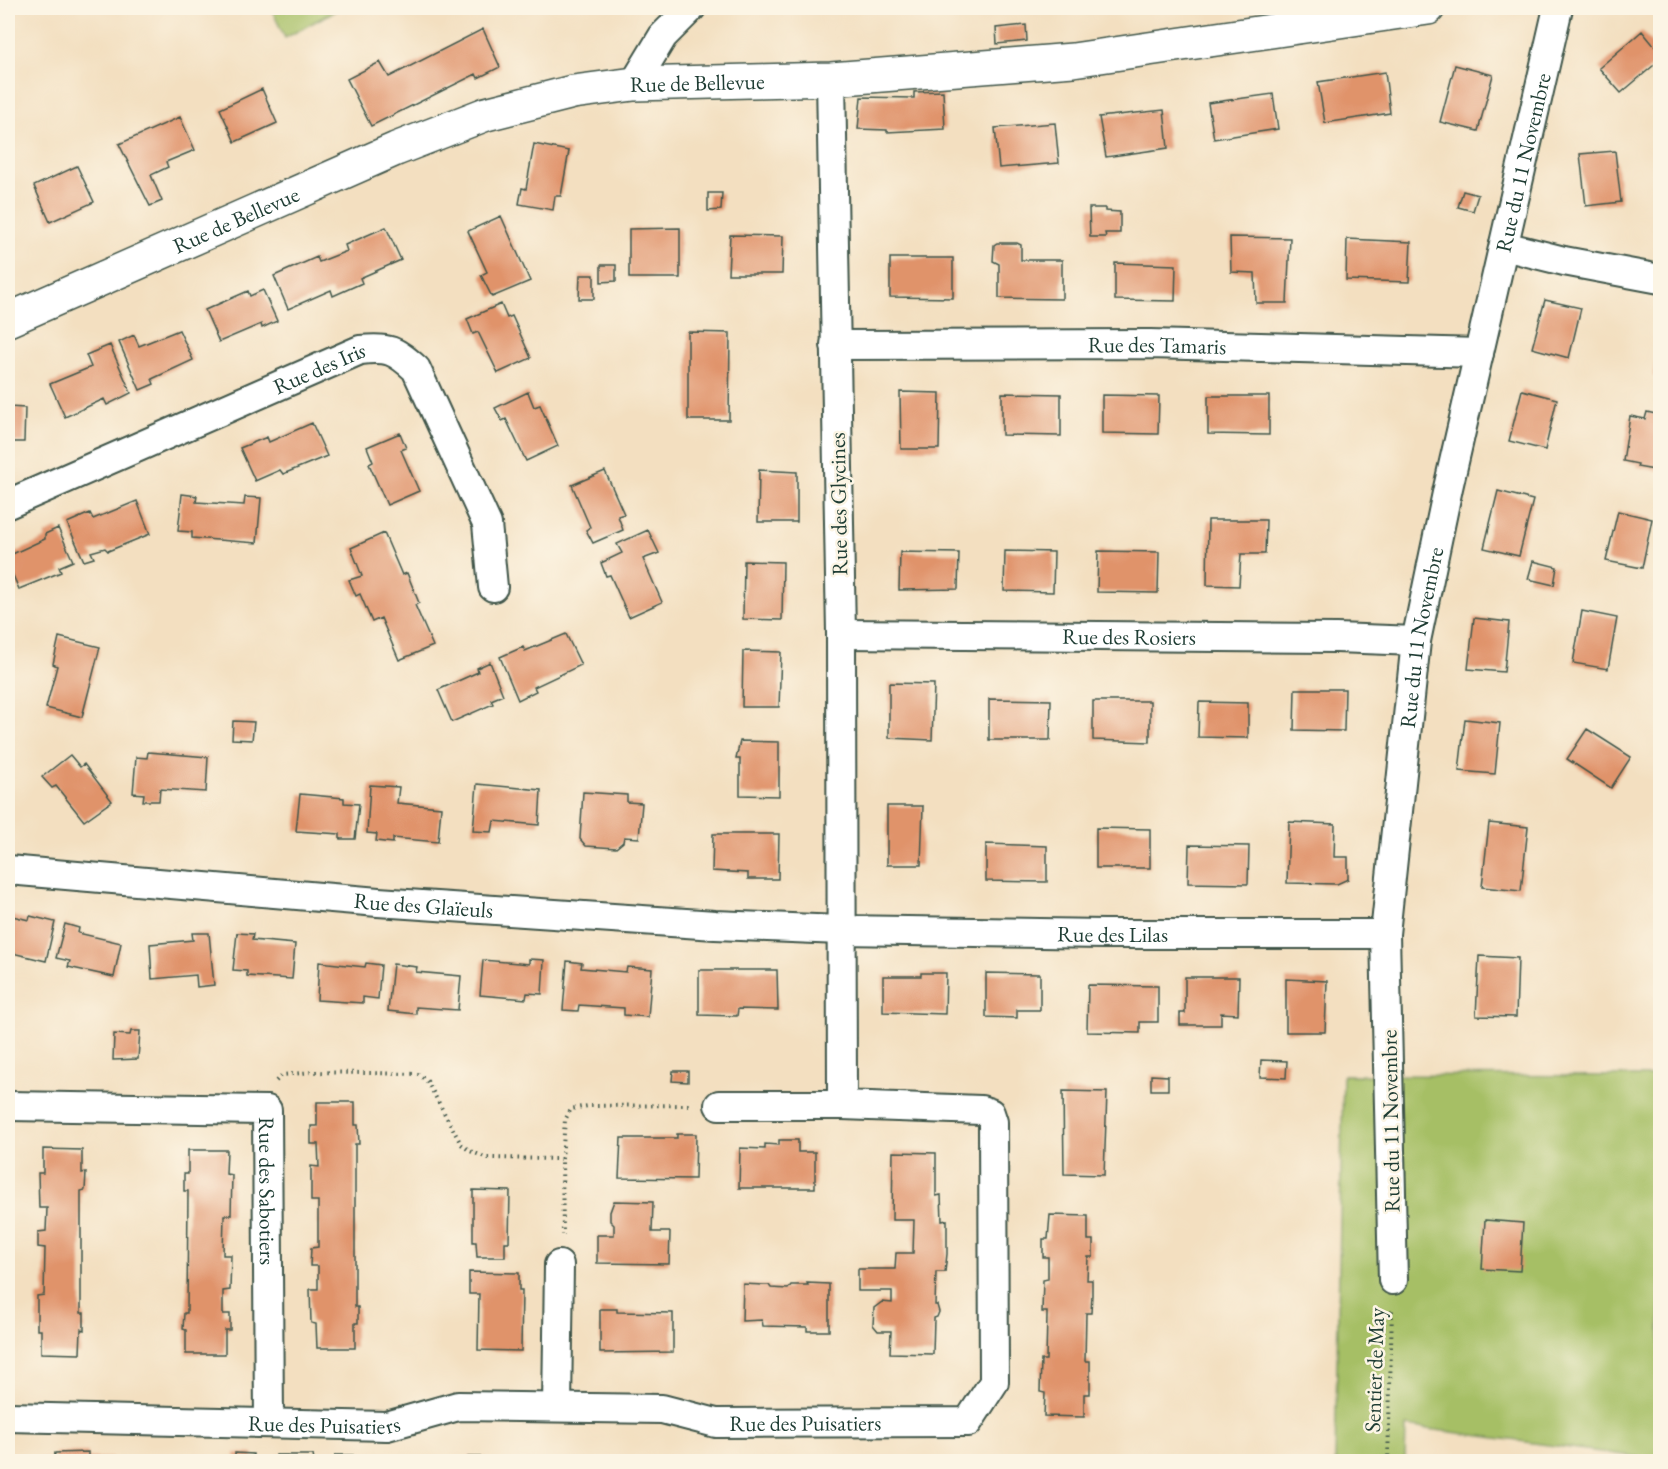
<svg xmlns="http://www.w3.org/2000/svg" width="1668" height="1469" font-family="'EB Garamond',serif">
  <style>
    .green { fill: #a6bf65; stroke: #627e4c; stroke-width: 1.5 }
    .building { fill: #e0936a }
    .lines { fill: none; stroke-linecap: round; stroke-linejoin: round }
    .street-casing { stroke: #3f5549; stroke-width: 32 }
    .secondary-casing { stroke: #3f5549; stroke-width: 36 }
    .path { stroke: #3f5549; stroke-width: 4; stroke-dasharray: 1.5 4.5; stroke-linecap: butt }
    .street { stroke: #fff; stroke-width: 28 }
    .secondary { stroke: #fff; stroke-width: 33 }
    .labels { text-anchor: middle; stroke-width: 5; stroke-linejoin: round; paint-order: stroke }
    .street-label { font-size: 22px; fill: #1f3d34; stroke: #fcf5e5 }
  </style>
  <rect width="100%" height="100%" fill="#fcf5e5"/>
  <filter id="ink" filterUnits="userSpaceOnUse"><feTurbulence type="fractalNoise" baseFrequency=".0167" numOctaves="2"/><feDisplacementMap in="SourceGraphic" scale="12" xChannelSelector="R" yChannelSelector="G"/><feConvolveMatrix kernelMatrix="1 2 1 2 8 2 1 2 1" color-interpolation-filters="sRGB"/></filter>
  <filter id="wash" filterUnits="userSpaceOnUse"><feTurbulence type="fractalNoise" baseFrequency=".008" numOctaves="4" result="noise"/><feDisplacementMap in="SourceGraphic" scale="24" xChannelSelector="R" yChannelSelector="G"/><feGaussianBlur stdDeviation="1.35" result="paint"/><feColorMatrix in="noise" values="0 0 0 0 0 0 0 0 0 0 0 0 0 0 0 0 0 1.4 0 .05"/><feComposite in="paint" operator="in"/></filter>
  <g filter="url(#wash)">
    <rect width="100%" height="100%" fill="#f3dfc0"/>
    <!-- green -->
    <path class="green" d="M271,8H340L285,38Z
      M1660,1026V1460L1406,1426L1405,1461L1335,1462L1343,1075L1657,1076Z"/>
    <g id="blocks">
      <!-- building -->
      <path class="building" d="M1026,25L1027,41L997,44L996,28Z
        M483,29L500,67L478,78L476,74L371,126L347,79L380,62L389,77Z
        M1642,31L1660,53V60L1621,93L1599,68Z
        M1455,65L1493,75L1478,131L1440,122Z
        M1385,72L1390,113L1325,123L1318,82Z
        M262,89L277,123L235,142L220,109Z
        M943,91L945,129L887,132V130L858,129L861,97L914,98V92Z
        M1273,94L1278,129L1214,139L1208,103Z
        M1164,110L1168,148L1106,157L1099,117Z
        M180,117L195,150L166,162L168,167L151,175L162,201L150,206L119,144Z
        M1055,123L1059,163L999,168L995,128Z
        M534,144L569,151L561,196H555L553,210L519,204L522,188L526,189Z
        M1615,151L1621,202L1586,206L1580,154Z
        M77,166L94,202L50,222L34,186Z
        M1463,191L1478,195L1473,211L1458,207Z
        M708,193H722L721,210L708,211Z
        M1089,208H1105V211L1120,212V233H1105L1106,237H1090Z
        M501,216L530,281L492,297L481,275L487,272L468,231Z
        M386,227L401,260L360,278L362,283L333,296L331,290L288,309L274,276L317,257L319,262L347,251L345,245Z
        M680,228V278H629V229Z
        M730,235L783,236L782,274H728Z
        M1230,237L1290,238L1287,303H1256L1255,273L1231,272Z
        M1347,239L1411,242L1409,282L1346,280Z
        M997,243H1017L1021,245V260H1062V299L999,298V264L993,261L994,245Z
        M890,258H953V298L890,297Z
        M1115,263L1176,265L1175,301L1115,300Z
        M601,265H616V281L601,282Z
        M580,275H594V299H579Z
        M263,290L277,321L262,328L261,324L219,342L205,310L248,291L250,296Z
        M1545,300L1581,308L1569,358L1532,348Z
        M501,304L507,318L512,316L531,358L498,373L478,332L473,334L467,319Z
        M179,330L193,360L152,379L154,384L140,390L119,342L134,335L139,346Z
        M688,332L730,333L729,420H688Z
        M1659,337H1660V377L1653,376Z
        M110,345L131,393L107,405L104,399L65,417L50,384L91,367L86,355Z
        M1522,390L1557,399L1545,450L1509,441Z
        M528,392L534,407L540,405L558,446L526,461L506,419L502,421L495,408Z
        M900,392L940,393L939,449H901Z
        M1002,393L1061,394V436L1002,435Z
        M1102,395L1159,396L1158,434L1102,433Z
        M1208,396H1269V435L1208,434Z
        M8,407L25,408L24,442H8Z
        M1647,412L1660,415V471L1637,467L1638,464L1623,461L1630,416L1645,419Z
        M312,423L327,456L283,474L280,470L255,481L240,448L267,437L269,442Z
        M400,433L406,448L401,450L419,491L387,505L369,464L373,462L367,447Z
        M759,470L797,472V522H758Z
        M605,471L624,514L618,516L623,530L593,543L586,530L590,527L572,485Z
        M1498,491L1533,500L1519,556L1484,548Z
        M182,494L197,496L196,502L244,505L245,497L261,498L257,543L192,538V532L178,531Z
        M137,501L150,534L108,551L105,548L91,552L94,558L84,561L67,523L90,513L93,519Z
        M1618,511L1652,519L1642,568L1606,561Z
        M1208,520H1266L1265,554H1241L1239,586L1207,585Z
        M58,528L73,561L59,567L61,572L19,589L8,564V556L45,539V534Z
        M648,530L659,553L643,559L662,602L629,617L610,575L606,576L601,563L622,553L617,544Z
        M384,533L402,575L407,573L419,603L415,605L433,646L399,660L381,618L372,622L360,594L356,596L349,580L362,576L351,548Z
        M1005,551L1054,552L1053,592L1004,591Z
        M1098,551L1159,552L1158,593L1097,592Z
        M900,552L959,553L958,589L899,590Z
        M744,561L783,562L782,620L743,619Z
        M1533,561L1557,567L1554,585L1528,579Z
        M1582,611L1617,618L1608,669L1573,663Z
        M1474,618L1509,622L1504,672L1468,669Z
        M566,634L581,665L534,687L536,691L518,700L500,657L523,647L525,651Z
        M59,637L100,647L82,717L46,708L57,666L53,664Z
        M743,651L781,652L779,707H742Z
        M490,662L503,695L491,700L493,704L452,722L438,690L478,672L477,668Z
        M889,683L934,684L932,740L889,738Z
        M1295,689H1345L1344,731L1294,730Z
        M989,699L1051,700L1050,740H989Z
        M1093,701H1150V742L1093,740Z
        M1199,702L1248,703V738L1198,737Z
        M1465,719L1500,723L1495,774L1459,771Z
        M233,721L254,722L252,740L232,739Z
        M1587,729L1631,757L1611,788L1567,759Z
        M740,741L779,742V796L740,795V759H736Z
        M148,752L208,757L206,792L160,789L159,801H143L144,794L133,793L136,757L147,758Z
        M70,755L80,767L84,764L112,801L84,821L56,786L52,788L42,777Z
        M477,784L541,790L539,825L494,821L492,832L473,831Z
        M370,785L399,787L397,803L441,807L438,842L393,838V843L376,841L377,834L367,833Z
        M583,792L627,795V802L642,803L639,838L624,837L623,842L616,848L586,846L580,839Z
        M300,794L344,798V803L359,804L355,839H340V834L296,831Z
        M887,806H923L921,865H887Z
        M1289,822L1335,824L1334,857H1348V879L1337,884L1287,883Z
        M1489,823L1528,827L1521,891L1482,887Z
        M1096,828L1150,829V868H1096Z
        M713,834H779L778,879H748V873L712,871Z
        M986,844L1047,846V882L986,881Z
        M1189,845L1249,846L1248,884L1188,883Z
        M8,915L29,920L30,916L55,922L46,961L8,952Z
        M65,924L79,928L78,933L121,943L114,977L68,967L70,961L56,958Z
        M192,933H209L214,985L197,987L196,975L152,979L150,944L193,940Z
        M237,933L253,934L252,940L295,944L292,979L247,976V971L233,970Z
        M1479,956L1518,958L1516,1017L1476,1016Z
        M529,959L544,960L542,994L527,993L526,999L480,995L483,960L529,964Z
        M567,961L582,963L581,968L626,972L627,967L652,969L648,1017L624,1015V1008L579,1005L578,1011L563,1010Z
        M319,962L365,967L366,963L381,965L378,999L363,997V1003L317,1000Z
        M393,964L417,967L416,972L461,976L458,1010L416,1007V1014L388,1011Z
        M699,970H777L778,1010L738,1009L737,1016L699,1015Z
        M921,973H946L945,1014L883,1012V976H921Z
        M986,973L1040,974V1010H1017V1018L986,1017Z
        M1185,977H1239L1238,1014L1221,1013V1025H1180V1013H1185Z
        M1286,979L1327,981L1325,1032H1286Z
        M1088,985L1158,986V1022H1140V1033L1087,1032Z
        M131,1031H140L138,1059L113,1060L114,1034L130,1035Z
        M1261,1060L1287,1061L1286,1078L1260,1077Z
        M673,1071H688V1082L672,1081Z
        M1151,1075L1168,1076V1090H1151Z
        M1063,1091L1107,1092L1104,1175L1064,1174Z
        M317,1102H355V1125H358L359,1144H355V1307H358V1323H355V1348H317L316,1324L311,1323L310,1289H318V1266H310L311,1248L318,1247V1201H311V1166L319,1167L318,1144H311V1126H317Z
        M677,1134H696L695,1179L619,1178L621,1138H677Z
        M779,1140H798V1152H815V1188H739L740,1148L765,1149V1144L779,1145Z
        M43,1149L82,1150V1173L86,1172L85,1190L81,1191V1313H84V1330L81,1329L80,1354L41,1353V1330H37V1296L44,1295L45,1248L38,1247V1232L46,1231L47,1208H39L38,1173H43Z
        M188,1150H227L226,1174L232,1175L231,1215H224L223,1255H231L230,1290L223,1291V1314H230V1330H225V1354H186V1330L183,1329L184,1313H187L188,1191H184V1174H188Z
        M893,1152L936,1153V1196L941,1195L942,1221L947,1220V1254L945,1272H936L935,1305H937L939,1312L937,1317L934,1318L933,1354L890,1353L891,1331H878L873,1325L874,1308L882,1302L892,1303V1291H858V1269H895L896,1253H913L914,1220H892Z
        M473,1190L510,1191L509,1242H505V1257H477L476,1242H473Z
        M614,1201L653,1202L652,1232H670L669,1264L597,1263V1235H614V1225L610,1221V1212Z
        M1050,1215L1088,1216V1240H1093V1257H1088L1087,1280H1092V1295L1091,1313H1086L1085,1361H1090V1394H1084V1417L1044,1416L1045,1393L1040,1392L1041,1360H1046L1047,1315V1312H1042L1043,1280L1048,1279V1257H1043V1239H1048Z
        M1485,1220L1523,1223L1520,1271L1482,1269Z
        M469,1272L519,1273V1290H522L521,1351L478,1350L479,1294H469Z
        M807,1283L829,1284V1331H807V1327L763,1326L762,1320L742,1321L743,1284L764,1285H769L771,1288L788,1289L791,1285H808Z
        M600,1309H617V1312L673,1313V1352L600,1353Z
        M88,1452V1458H112V1461H8V1458L54,1459L55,1453Z
        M235,1453L253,1454V1461H211V1459H235Z
        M276,1455H313L314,1461H277Z
        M335,1455H353L354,1461H334Z
        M468,1457H485V1461H468Z"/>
    </g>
  </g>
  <g filter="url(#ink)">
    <use href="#blocks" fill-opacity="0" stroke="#3f5549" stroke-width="1.5"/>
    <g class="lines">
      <!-- street casing -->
      <g class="street-casing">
        <g id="street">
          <path d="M634,84L663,36L691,8"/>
          <path d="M1504,246L1564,261L1660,279"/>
          <path id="s1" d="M835,345L1150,344L1479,353"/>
          <path id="s2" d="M8,504L360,350C389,347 395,350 416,369L487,524L493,587"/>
          <path id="s3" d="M841,634L1336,638L1416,641"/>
          <path id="s4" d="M8,870L378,902L715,925L840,930L1104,934H1385"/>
          <path d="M719,1105H842"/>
          <path id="s5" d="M8,1106L267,1110L269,1423"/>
          <path id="s6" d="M1393,1280L1385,934L1416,641L1448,488L1558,8"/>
          <path d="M557,1407L559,1265"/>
          <path id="s7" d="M8,1417L387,1426L458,1406L662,1409L716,1423L968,1422L994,1382L993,1122L990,1113L981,1110L842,1105L841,634L831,79"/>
        </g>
      </g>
      <!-- secondary casing -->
      <g class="secondary-casing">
        <g id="secondary">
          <path id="s8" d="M8,320L396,149L486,114L573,92L634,84L831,79L1073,60L1428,8"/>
        </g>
      </g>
      <!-- path -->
      <path class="path" d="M276,1081L282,1075L312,1072L418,1074L427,1081L461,1144L470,1151L487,1158L562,1159L563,1235
        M562,1159L565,1120L571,1109L588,1106L689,1105
        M1388,1462L1392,1309"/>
      <!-- street -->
      <use href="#street" class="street"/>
      <!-- secondary -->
      <use href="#secondary" class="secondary"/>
    </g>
  </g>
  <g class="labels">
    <!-- street labels -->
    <g class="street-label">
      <text dy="8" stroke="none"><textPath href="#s8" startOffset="735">Rue de Bellevue</textPath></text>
      <text dy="8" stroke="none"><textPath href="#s6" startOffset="1131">Rue du 11 Novembre</textPath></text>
      <text dy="8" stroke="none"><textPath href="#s8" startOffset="249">Rue de Bellevue</textPath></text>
      <text dy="8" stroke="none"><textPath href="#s1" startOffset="322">Rue des Tamaris</textPath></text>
      <text dy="8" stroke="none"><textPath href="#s2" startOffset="340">Rue des Iris</textPath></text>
      <text transform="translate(838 504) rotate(-91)" y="8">Rue des Glycines</text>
      <text dy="8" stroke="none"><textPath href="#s3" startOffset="288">Rue des Rosiers</textPath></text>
      <text dy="8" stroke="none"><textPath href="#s6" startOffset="645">Rue du 11 Novembre</textPath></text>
      <text dy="8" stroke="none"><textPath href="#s4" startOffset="417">Rue des Glaïeuls</textPath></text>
      <text dy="8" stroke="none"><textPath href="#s4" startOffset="1107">Rue des Lilas</textPath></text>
      <text transform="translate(1390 1121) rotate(-91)" y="8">Rue du 11 Novembre</text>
      <text dy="8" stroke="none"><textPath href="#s5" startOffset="340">Rue des Sabotiers</textPath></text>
      <text transform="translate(1374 1370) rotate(-88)" y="8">Sentier de May</text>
      <text dy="8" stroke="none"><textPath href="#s7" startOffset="316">Rue des Puisatiers</textPath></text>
      <text dy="8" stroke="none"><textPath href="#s7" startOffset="802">Rue des Puisatiers</textPath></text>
    </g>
  </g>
  <!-- margin -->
  <rect width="1668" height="1469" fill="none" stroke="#fcf5e5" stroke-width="30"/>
</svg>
